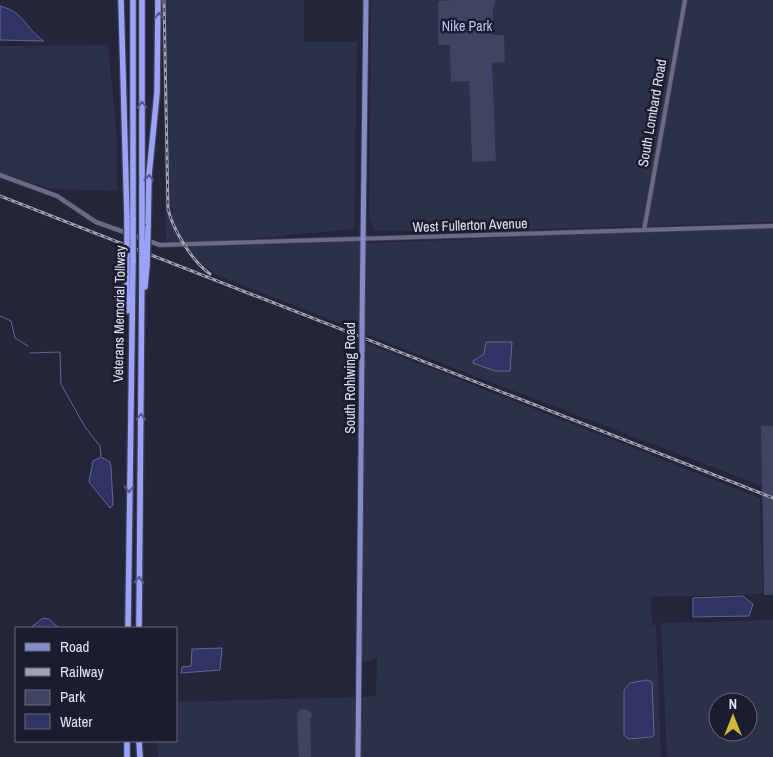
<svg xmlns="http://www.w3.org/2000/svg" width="773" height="757" font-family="'Archivo Narrow',sans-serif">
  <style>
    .built { fill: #2d3049; fill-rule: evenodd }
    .green { fill: #404463 }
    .water { fill: #313364; stroke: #66688e }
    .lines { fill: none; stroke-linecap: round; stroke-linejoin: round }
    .stream { stroke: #66688e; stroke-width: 1 }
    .minor-casing { stroke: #404152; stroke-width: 5.5 }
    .major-casing { stroke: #404152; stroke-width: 7 }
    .highway-casing { stroke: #404152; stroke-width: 8 }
    .minor { stroke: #696c84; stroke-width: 4 }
    .major { stroke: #868cca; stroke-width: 5 }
    .highway { stroke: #9aa2f9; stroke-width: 5.5 }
    .rail-casing { stroke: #a0a2b3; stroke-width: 3 }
    .rail { stroke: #1a1c2f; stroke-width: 1; stroke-dasharray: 4; stroke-linecap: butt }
    .major-bridge-casing { stroke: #404152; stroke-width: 7; stroke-linecap: butt }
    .highway-bridge-casing { stroke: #404152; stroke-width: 8; stroke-linecap: butt }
    .major-bridge { stroke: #868cca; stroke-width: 5 }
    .highway-bridge { stroke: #9aa2f9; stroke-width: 5.5 }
    .oneway { stroke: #54588a }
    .labels { text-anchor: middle; stroke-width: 5; stroke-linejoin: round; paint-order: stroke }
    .park-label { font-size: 14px; fill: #c0c6f7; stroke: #1a1c2f }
    .street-label { font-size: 14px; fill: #e0e2f0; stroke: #1a1c2f }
  </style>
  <rect width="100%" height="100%" fill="#23253a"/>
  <!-- built -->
  <path class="built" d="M162,0H304V42H357L354,229L240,240L166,243Z
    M371,0H452L438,1V45H450L469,81L472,162L496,160L492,63L505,62L493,36V9L496,0H773V222L506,230L375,231L369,216Z
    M108,45L117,139V191L52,189L0,173V46Z
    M773,228V426H761L762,486L365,334L366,243Z
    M361,242L359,331L219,276L200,263L188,247Z
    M364,342L760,498L763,594L651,597L652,625H656L661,757H361V697L376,696L377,658L361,663Z
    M773,620V757H667L661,623ZM718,702H748V732H718Z
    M357,697L356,757H158L157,741H176V702Z"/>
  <!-- green -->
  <path class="green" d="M452,0H496L493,9V35H504L505,62L492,63L496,161L472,162L469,81L451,82L450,45H438V1Z
    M761,426H773V595H764Z
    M305,709L311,712L312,717L310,718L311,757H299L297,715L299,710Z"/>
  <!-- water -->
  <path class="water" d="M0,6C26,13 23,27 44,41L0,40Z
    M486,342H512L510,371H495L473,363V361L484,354Z
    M101,457L110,462L111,467L113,505L110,508L89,482L93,461Z
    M743,596L753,604L749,616C730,616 712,617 693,617V598Z
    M43,618L49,619L59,628H30Z
    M222,648L220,670L181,673L182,667L191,666L192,649Z
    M647,680L652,682L654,734L652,737L628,739L624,735V690L630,683Z"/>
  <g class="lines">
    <!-- stream -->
    <path class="stream" d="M0,316L11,321L15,338L28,346
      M30,353L60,352L61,384L85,427L100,446L101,456"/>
    <!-- minor casing -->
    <g class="minor-casing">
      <path id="minor" d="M0,175L57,196L96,222L160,245L773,226
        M644,230L685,0"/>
    </g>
    <!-- major casing -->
    <g class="major-casing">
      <path id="major" d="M362,325L366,0
        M358,757L362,347"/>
    </g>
    <!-- highway casing -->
    <g class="highway-casing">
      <path id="highway" d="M121,0L127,218
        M133,0V220
        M142,224V0
        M148,227L149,175L157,93L158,0
        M127,258V311
        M145,287L147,265
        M128,628L133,260
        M139,628L142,264
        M127,741V757
        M139,741L140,757"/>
    </g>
    <!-- minor -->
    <use href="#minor" class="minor"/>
    <!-- major -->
    <use href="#major" class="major"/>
    <!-- highway -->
    <use href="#highway" class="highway"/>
    <!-- rail casing -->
    <g class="rail-casing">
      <path id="rail" d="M164,0L168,209C173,230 192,261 210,274
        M0,196L773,498"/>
    </g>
    <!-- rail -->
    <use href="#rail" class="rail"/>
    <!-- major-bridge casing -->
    <g class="major-bridge-casing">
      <path id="major-bridge" d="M362,347V325"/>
    </g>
    <!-- highway-bridge casing -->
    <g class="highway-bridge-casing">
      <path id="highway-bridge" d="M127,218V258
        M142,224V264
        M133,260V220
        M147,265L148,227"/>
    </g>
    <!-- major-bridge -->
    <use href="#major-bridge" class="major-bridge"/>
    <!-- highway-bridge -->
    <use href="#highway-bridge" class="highway-bridge"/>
  </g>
  <!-- one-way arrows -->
  <defs><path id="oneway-chevron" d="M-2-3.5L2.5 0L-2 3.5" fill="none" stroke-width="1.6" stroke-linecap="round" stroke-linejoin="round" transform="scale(1.25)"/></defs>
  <g class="oneway">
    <use href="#oneway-chevron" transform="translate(159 16) rotate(-91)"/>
    <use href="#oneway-chevron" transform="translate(142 105) rotate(-90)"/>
    <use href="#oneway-chevron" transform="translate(149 178) rotate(-87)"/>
    <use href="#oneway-chevron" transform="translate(141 417) rotate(-89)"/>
    <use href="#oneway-chevron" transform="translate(129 489) rotate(91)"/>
    <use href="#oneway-chevron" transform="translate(139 580) rotate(-89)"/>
  </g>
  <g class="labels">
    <!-- park labels -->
    <g class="park-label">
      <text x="467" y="31">Nike Park</text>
    </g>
    <!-- street labels -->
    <g class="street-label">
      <text transform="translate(652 113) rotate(-80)" y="5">South Lombard Road</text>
      <text transform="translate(470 225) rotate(-2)" y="5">West Fullerton Avenue</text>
      <text transform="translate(119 314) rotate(-89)" y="5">Veterans Memorial Tollway</text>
      <text transform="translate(350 378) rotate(-90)" y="5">South Rohlwing Road</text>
    </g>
  </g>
  <!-- legend -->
  <rect x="15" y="627" width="162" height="115" fill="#1a1c2f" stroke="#696b7c"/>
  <rect x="25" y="643" width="25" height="8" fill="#868cca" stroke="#696b7c"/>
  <text x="60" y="652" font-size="15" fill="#e0e2f0">Road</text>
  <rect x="25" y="668" width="25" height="8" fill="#a0a2b3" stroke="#696b7c"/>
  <text x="60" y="677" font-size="15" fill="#e0e2f0">Railway</text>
  <rect x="25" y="690" width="25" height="15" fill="#404463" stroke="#696b7c"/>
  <text x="60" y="702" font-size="15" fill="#e0e2f0">Park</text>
  <rect x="25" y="714" width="25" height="15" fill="#313364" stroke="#696b7c"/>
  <text x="60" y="727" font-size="15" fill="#e0e2f0">Water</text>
  <!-- north arrow -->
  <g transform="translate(733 717)"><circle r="24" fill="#1a1c2f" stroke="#696b7c"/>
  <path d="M0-4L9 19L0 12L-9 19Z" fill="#cfb837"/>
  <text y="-8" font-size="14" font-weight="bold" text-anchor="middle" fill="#e0e2f0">N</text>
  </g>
</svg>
